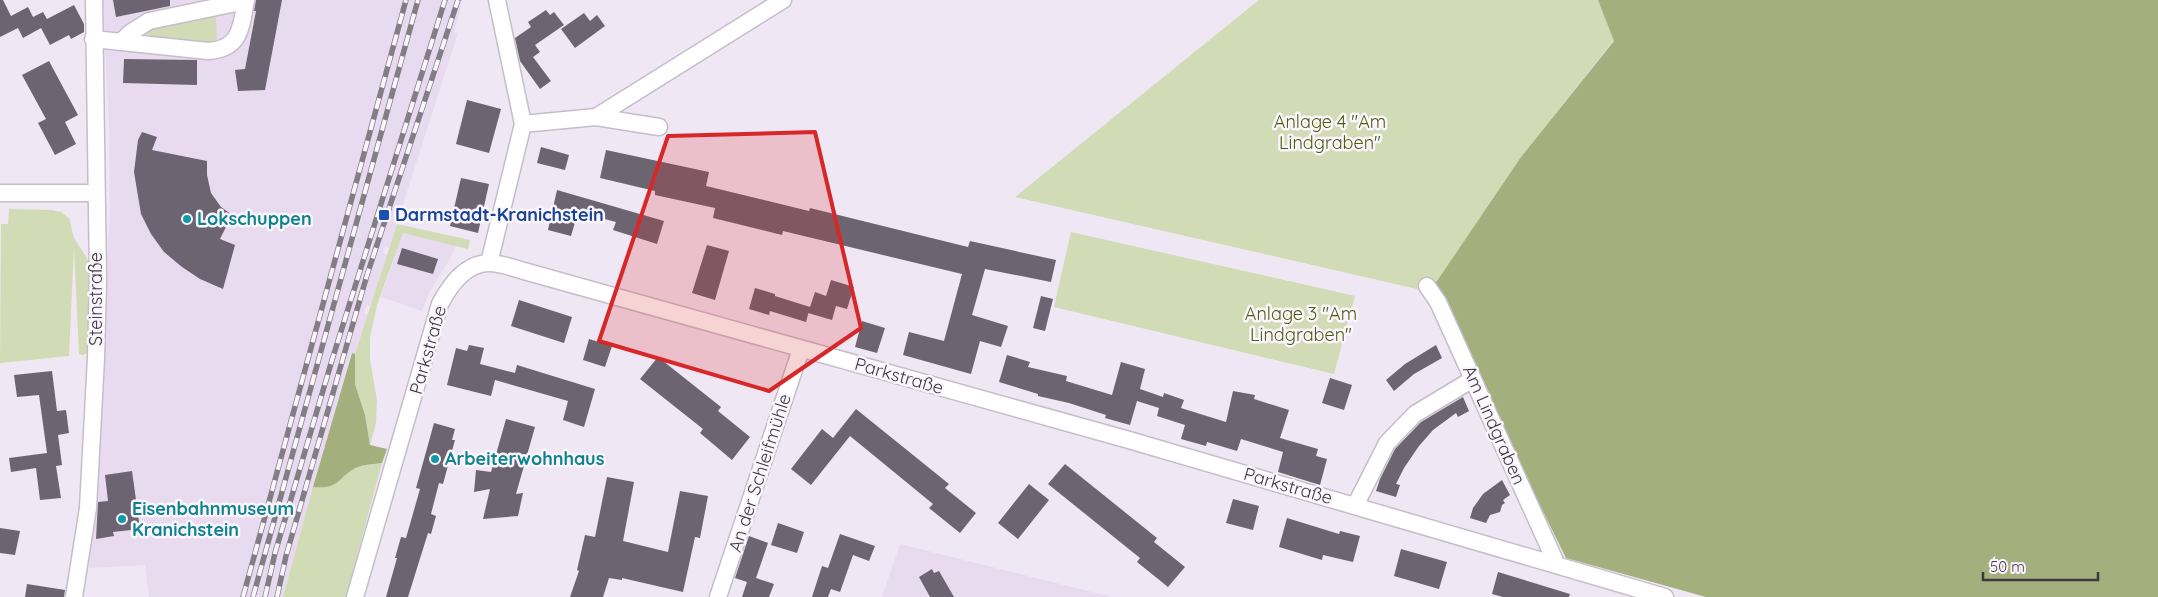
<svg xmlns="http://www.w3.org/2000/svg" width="2158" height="597" font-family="Quicksand,sans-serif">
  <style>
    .built { fill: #e9dbef }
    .green { fill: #d1dbb6 }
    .forest { fill: #a3af7d }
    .building { fill: #6c6470 }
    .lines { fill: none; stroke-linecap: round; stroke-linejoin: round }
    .minor-casing { stroke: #c6bdca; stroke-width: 19 }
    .minor { stroke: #fff; stroke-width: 16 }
    .rail-casing { stroke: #837d85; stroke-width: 5.5 }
    .rail { stroke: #fbf5fe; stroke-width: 4; stroke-dasharray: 11; stroke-linecap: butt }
    .marked { fill: #d62828; fill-opacity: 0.2; stroke: #d62828; stroke-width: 4; stroke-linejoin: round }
    .transit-dot { fill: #1a4fb4; stroke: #fbf5fe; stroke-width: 2 }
    .culture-dot { fill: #0f9aa8; stroke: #fbf5fe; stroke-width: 2 }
    .labels { text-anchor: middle; stroke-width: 5; stroke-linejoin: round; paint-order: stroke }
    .park-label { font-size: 18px; fill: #4f5c0c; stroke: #fbf5fe }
    .transit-label { font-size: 18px; font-weight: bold; fill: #164399; stroke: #fbf5fe; text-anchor: start }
    .culture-label { font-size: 18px; font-weight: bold; fill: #0d838f; stroke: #fbf5fe; text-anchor: start }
    .street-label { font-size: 18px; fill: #3c383e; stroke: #fbf5fe }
  </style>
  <rect width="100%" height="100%" fill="#f0e7f4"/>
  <!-- built -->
  <path class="built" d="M103,0H463L454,32L458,33L389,248L385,247L383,253L387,255L372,304L371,306L367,305L364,313L368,315L355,354L351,353L283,597H149L145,565L89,568L110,207L109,131Z
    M403,233L456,245L450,259L429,293L422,311L381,297Z
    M900,544L1112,597H882Z"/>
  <!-- green -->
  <path class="green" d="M1259,0H1598L1614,40L1521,157L1430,292L1015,197Z
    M212,15L216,19L217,38L214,42L151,38L147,34L150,30Z
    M9,209L52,210L61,212L69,218L74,238L92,266L89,347L87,353L83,355L79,354L74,247L69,356L0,363L1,224H8Z
    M397,224L470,240L468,249L403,233L377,305L370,337V360L377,400L376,423L370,445L365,415L355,384V354Z
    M1071,232L1355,296L1334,374L1054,307Z
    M382,463L346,597H283L313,487C342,490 337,476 358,467C366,464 375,464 382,463Z"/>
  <!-- forest -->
  <path class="forest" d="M1598,0H2158V597H1706L1566,558L1433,287L1521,157L1614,41Z
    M352,353L355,354V384L365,415L370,445L387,449L382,463C375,464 366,464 358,467C337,476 342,490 313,487Z"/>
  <!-- building -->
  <path class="building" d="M0,0H3L11,16L28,7L33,17L43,12L47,19L74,5L84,24V32L71,39L69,35L50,45L41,28L23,38L18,28L0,37Z
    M113,0H170V6L116,17Z
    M256,0H282L265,90L238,91L235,70L245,69L256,11H254Z
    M546,10L550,15L554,12L564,25L535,45L540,52L533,57L551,81L540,89L520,61L515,38L531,27L528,22Z
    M584,13L590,21L597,15L605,26L575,48L561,29Z
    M124,59L197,60V85L123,83Z
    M49,61L78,115L65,122L76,144L55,155L38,123L46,119L22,75Z
    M467,100L501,109L489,153L456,144Z
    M142,132L157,137L152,150L207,161V175L211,193L221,207L232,215L220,239L235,245L223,289L200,279L182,267L164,252L151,234L141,214L134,172L138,140Z
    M541,147L569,155L565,170L537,163Z
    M606,150L709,172L706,186L809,211L810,208L968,247L970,241L1056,260L1051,282L985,269L972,315L1008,326L1001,347L980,341L971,374L903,355L909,332L944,341L962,274L783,231L782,235L713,218L715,208L655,195V191L600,178Z
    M461,178L489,184L478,233L450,226Z
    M557,190L664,221L657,244L613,230L616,222L578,212L571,236L548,230Z
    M707,245L729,251L715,300L692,293Z
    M402,248L438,259L433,274L397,264Z
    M831,280L854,287L847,309L836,306L832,320L808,313L815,292L826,296Z
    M755,288L775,294V296L810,307L806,322L770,311L769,315L749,309Z
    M1041,296L1053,299L1045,331L1033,328Z
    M519,300L572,317L564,343L511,326Z
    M862,321L885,328L877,353L855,347Z
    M589,339L612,346L605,367L583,360Z
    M469,345L484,348L480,364L515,373L517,365L595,389L584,427L563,420L568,401L495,380L491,396L447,385L456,348L467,351Z
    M1436,345L1442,358L1414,374L1394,391L1386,380L1405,364Z
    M1007,355L1030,362L1028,367L1067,376L1066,381L1112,395L1121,362L1145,369L1140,389L1163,397L1164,393L1184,400L1181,408L1226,422L1233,391L1255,395L1254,399L1289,410L1280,438L1318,449L1316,456L1327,459L1320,485L1278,472L1283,452L1241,439L1237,451L1207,442L1206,446L1181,439L1185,425L1157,416L1159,408L1137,401L1130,425L1105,418L1106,415L1069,403L1038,396V394L999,382Z
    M658,357L721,407L718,411L750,437L732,460L700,433L703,429L640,379Z
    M52,371L57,411L66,410L69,433L58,435L62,465L56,466L61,498L40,500L36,468L11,472L9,458L47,453L39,395L17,397L14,375Z
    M1330,378L1352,385L1344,410L1322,403Z
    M1463,397L1469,411L1458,417L1456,413L1433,430L1419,446L1404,468L1396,484L1400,485L1396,497L1376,491L1380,479L1395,449L1421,422Z
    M856,409L949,484L945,488L976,513L960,533L929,508L933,504L850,436L811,485L791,469L822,429L833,438Z
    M506,419L535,427L516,494L523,493L518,516L483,519L490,489L474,492L476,470L491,472Z
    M434,423L455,429L452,440H455L443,484L439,483L431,514L436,516L431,534L428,533L408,597H386L397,558H395L401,537L406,538L420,489L416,488Z
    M1065,464L1157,538L1154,542L1185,567L1168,587L1137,562L1140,558L1048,484Z
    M132,471L140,529L113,532L114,536L96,539L98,502L108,501L105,475Z
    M607,477L634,482L623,541L668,552L680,491L708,496L700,538L695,537L683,592L622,578V580L609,578L603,597H570L579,571L577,570L585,535L595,537Z
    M1502,480L1510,495L1503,500L1505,503L1502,505L1500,512L1490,515L1486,523L1470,518L1473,508L1483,494Z
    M1029,484L1049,500L1018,539L998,523Z
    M1233,499L1259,506L1253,530L1226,523Z
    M1287,518L1339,534L1340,531L1360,536L1353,562L1323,555L1322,560L1279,547Z
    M778,523L804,532L797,553L771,545Z
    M0,528L20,531L15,555L0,553Z
    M840,534L875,546L869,561L853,555L840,592L831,589L828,597H812L822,566L828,568Z
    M749,536L768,543L756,578L774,584L769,597H742L747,582L735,578Z
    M1401,549L1447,562L1439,589L1394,576Z
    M932,569L934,573L939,571L954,597H930L919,577Z
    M1498,572L1570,594L1569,597H1503L1492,594Z
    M27,584L65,590L64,597H25Z"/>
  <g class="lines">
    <!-- minor casing -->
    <g class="minor-casing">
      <path id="minor" d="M93,39L208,51C241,49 241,27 246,0
        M121,42L130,33L149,21L246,1
        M596,117L659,127
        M523,124L596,117L783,0
        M0,193H95
        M489,263L523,124L497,0
        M1427,286L1438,302L1557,565
        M1355,506L1387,443L1415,414L1473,379
        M74,597L88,508L96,358L98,280L94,0
        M355,597L440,304C450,285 466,263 489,263C501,263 513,268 524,271L1129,440L1665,597
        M718,597L801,349"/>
    </g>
    <!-- minor -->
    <use href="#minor" class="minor"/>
    <!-- rail casing -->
    <g class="rail-casing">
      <path id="rail" d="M243,597L406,0
        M253,597L418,0
        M265,597L275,553L332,360L445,0
        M277,597L286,556L367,275L458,0"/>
    </g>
    <!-- rail -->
    <use href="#rail" class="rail"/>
  </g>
  <!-- marked area -->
  <path class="marked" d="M815,132L861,328L769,391L599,341L668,136Z"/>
  <!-- markers -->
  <rect class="transit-dot" x="378" y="209" width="12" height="12" rx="2.5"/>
  <g class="culture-dot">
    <circle cx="187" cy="219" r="5"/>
    <circle cx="435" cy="459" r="5"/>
    <circle cx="122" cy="519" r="5"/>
  </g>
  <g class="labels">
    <!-- park labels -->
    <g class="park-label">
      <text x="1330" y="128">Anlage 4 "Am<tspan x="1330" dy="21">Lindgraben"</tspan></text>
      <text x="1301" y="320">Anlage 3 "Am<tspan x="1301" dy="21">Lindgraben"</tspan></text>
    </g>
    <!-- transit labels -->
    <g class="transit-label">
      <text x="395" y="221">Darmstadt-Kranichstein</text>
    </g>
    <!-- culture labels -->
    <g class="culture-label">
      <text x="197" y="225">Lokschuppen</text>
      <text x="445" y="465">Arbeiterwohnhaus</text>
      <text x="132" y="515">Eisenbahnmuseum<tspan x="132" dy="21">Kranichstein</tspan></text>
    </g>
    <!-- street labels -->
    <g class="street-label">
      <text transform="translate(96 299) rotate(-90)" y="6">Steinstraße</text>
      <text transform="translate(428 350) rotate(-74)" y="6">Parkstraße</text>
      <text transform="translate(899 376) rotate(16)" y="6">Parkstraße</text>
      <text transform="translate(1494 425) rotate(66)" y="6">Am Lindgraben</text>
      <text transform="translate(760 473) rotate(-72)" y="6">An der Schleifmühle</text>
      <text transform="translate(1288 486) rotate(16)" y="6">Parkstraße</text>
    </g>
  </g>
  <!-- scale -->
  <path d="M1983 572v8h115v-8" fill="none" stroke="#3c383e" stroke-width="2.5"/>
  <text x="1990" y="572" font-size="15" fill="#3c383e" stroke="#fbf5fe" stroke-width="4" paint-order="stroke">50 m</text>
</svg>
